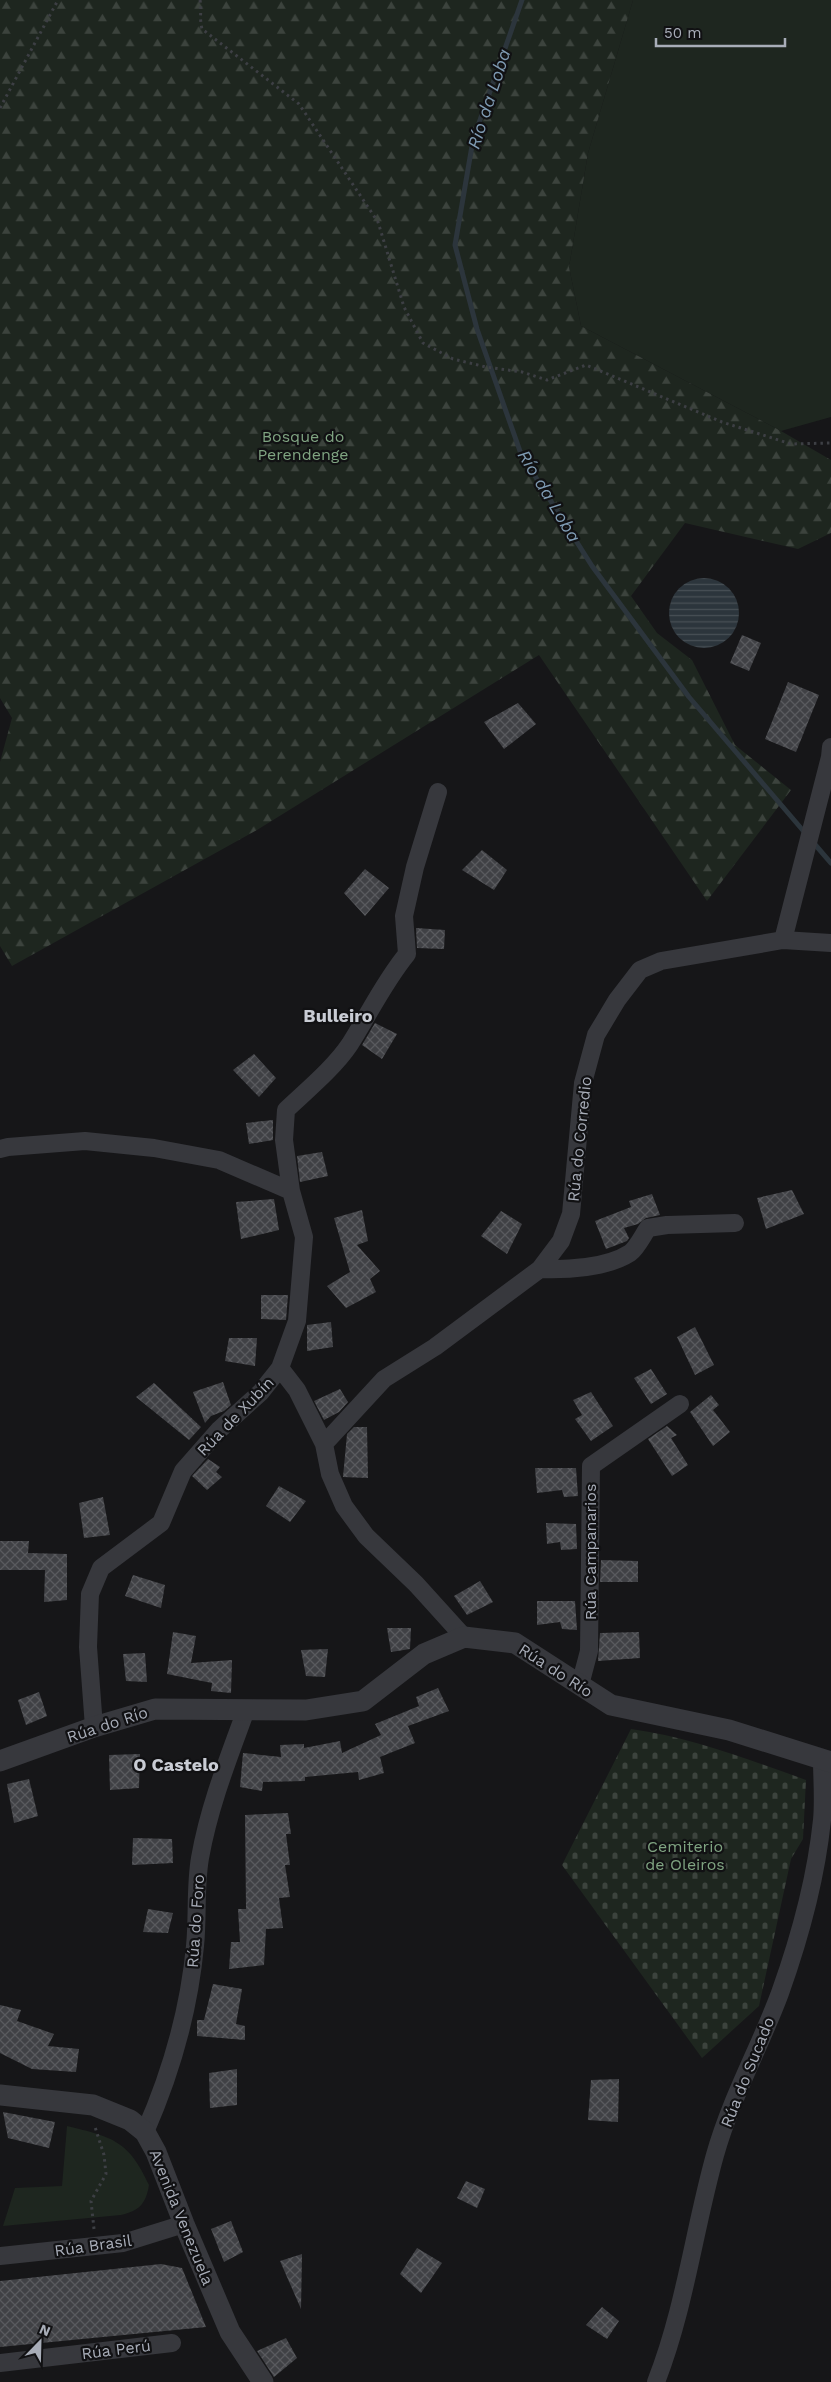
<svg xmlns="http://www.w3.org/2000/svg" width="831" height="2382" font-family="'Work Sans',sans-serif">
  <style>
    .green { fill: #1e261f }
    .forest { fill: url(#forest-firs) }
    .cemetery { fill: url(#cemetery-stones) }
    .water { fill: url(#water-rules) }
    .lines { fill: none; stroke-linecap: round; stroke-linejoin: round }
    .stream { stroke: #2c353c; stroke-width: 5 }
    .building { fill: url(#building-cross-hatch) }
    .path { stroke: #3d3f44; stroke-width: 3; stroke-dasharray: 2.5 4; stroke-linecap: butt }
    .minor { stroke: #37383d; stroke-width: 18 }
    .tertiary { stroke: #37383d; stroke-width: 21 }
    .labels { text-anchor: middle; stroke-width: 4.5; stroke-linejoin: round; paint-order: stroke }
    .park-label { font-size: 16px; fill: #7fa381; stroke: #111113 }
    .street-label { font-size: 16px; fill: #a8adb8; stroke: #111113 }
    .water-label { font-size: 18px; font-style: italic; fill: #7f9bb3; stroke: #111113 }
    .neighbourhood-label { font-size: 18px; font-weight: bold; fill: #c9ccd4; stroke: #111113 }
  </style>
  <defs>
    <pattern id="forest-firs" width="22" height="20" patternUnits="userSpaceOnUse" patternTransform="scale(1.25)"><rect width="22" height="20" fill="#1e261f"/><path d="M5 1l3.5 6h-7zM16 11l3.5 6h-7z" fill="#3c433d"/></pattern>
    <pattern id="cemetery-stones" width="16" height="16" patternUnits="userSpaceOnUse" patternTransform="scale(1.25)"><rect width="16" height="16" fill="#1e261f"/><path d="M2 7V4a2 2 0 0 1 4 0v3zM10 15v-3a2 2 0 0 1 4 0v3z" fill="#3c433d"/></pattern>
    <pattern id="water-rules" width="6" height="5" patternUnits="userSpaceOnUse" patternTransform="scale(1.25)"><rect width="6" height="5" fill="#2c353c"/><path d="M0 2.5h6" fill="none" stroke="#485056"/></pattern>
    <pattern id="building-cross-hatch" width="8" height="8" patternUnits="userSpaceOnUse" patternTransform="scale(1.25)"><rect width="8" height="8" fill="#404145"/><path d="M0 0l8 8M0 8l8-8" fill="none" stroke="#595a5e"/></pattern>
  </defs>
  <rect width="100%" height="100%" fill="#161618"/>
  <!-- green -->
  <path class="green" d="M633,0H831V417L781,431L581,326L569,267L588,153Z
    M67,2126C113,2137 129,2141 149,2185C146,2204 139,2211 121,2215L3,2226L15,2188L62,2186Z"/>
  <!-- forest -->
  <path class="forest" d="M0,0H633L588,153L569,267L581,326L781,431L831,460V533L798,549L685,523L631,596L657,633L692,660L735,745L791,790L707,901L539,655L257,830L12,966L0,946V762L12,718L0,698Z"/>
  <!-- cemetery -->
  <path class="cemetery" d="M631,1729C691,1737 749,1760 806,1780L803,1839L791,1859L759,2006L702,2058L562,1865Z"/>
  <!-- water -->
  <path class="water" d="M669 613a35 35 0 1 1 70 0a35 35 0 1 1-70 0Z"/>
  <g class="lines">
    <!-- stream -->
    <path class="stream" d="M522,0L473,140L455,245L477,329L521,454L592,566L689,697L806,834
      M812,841L831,863"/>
  </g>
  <!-- building -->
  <path class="building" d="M742,635L761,643L749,671L730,663Z
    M788,682L819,695L796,752L765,739Z
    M518,703L536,724L504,749L484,722Z
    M482,850L507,870L494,890L462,870Z
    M365,869L389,888L365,916L344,893Z
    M416,928L445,930L444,949L417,948Z
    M375,1023L397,1034L382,1059L362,1045Z
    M254,1054L276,1078L259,1097L233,1070Z
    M273,1120V1140L249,1144L246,1123Z
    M322,1152L328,1176L300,1182L297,1156Z
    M792,1190L804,1214L766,1229L757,1198Z
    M652,1194L660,1215L646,1218L638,1224L624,1228L629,1238L627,1241L606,1249L595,1221L631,1207L629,1201Z
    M274,1199L279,1230L241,1239L236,1202Z
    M362,1210L368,1241L357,1245L380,1271L370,1279L376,1292L346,1308L327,1286L350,1272L334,1218Z
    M501,1211L522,1224L507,1254L481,1236Z
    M261,1295H288L286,1320L261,1319Z
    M331,1322L333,1347L307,1351V1325Z
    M695,1327L714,1365L695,1375L677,1337Z
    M229,1338H257L255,1366L225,1361Z
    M651,1369L667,1394L651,1404L634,1378Z
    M223,1382L231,1405L224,1411L211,1416L205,1423L193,1392Z
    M154,1383L201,1427L189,1440L136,1397Z
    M340,1389L348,1402L339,1412L324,1420L314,1401Z
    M591,1392L613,1426L591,1441L575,1419L582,1415L573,1400Z
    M711,1395L719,1405L713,1410L730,1432L713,1446L690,1412Z
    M667,1426L677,1435L671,1438L688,1465L672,1476L648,1439Z
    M354,1427H367L368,1478L343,1477L347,1434Z
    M208,1459L220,1467L216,1472L222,1477L207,1490L192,1476Z
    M535,1468H576L578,1496L564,1497L562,1490L537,1493Z
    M279,1486L306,1501L290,1522L266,1506Z
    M103,1497L110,1535L84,1538L79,1503Z
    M546,1523L576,1524L577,1549L561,1550L560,1542L547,1544Z
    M0,1541H29L28,1553L67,1554V1600L44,1602L45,1570H0Z
    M601,1560L638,1561V1582H600Z
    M133,1575L165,1585L161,1608L125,1596Z
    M480,1581L493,1602L467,1615L454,1596Z
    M537,1601H575L577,1630L562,1629L560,1622L537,1625Z
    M387,1628H411L410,1649L391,1652Z
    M173,1632L196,1636L191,1663L232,1660L231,1693L211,1691L212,1683L167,1674Z
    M639,1632L640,1658L598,1661L600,1633Z
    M328,1649L325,1677L306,1676L301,1650Z
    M145,1653L147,1682L126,1681L123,1654Z
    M438,1688L449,1711L408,1726L415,1743L380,1757L384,1773L359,1780L358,1772L305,1777V1781L263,1782L262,1791L240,1787L243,1753L281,1757L280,1745L304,1744V1748L340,1741L342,1753L381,1735L375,1724L419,1706L416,1697Z
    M39,1692L47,1716L26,1725L18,1700Z
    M140,1754L139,1788L110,1790L109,1755Z
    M29,1779L38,1816L14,1823L7,1784Z
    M288,1813L291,1834H286L290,1865H285L290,1897L279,1898L283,1928L266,1929L264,1965L229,1969L231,1942H240L238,1909H246L245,1815Z
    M133,1838L172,1839L173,1863L132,1865Z
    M148,1909L173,1913L168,1933L143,1932Z
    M213,1984L242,1989L236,2024L245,2026V2040L197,2036V2020H204Z
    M0,2005L21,2010L17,2021L54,2034L48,2046L79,2049L76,2072L32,2069L0,2053Z
    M237,2069V2105L210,2108L209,2073Z
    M619,2079L618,2122L588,2120L591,2080Z
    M3,2112L55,2122L49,2148L8,2138Z
    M466,2181L485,2189L477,2208L457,2198Z
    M231,2221L243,2252L224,2262L211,2229Z
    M417,2248L442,2263L421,2293L400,2274Z
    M302,2254L301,2309L280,2261Z
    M161,2264L182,2268L206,2327L0,2347V2281Z
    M602,2307L619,2321L607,2339L586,2325Z
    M286,2338L297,2358L274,2377L257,2351Z"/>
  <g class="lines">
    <!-- path -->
    <path class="path" d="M200,0C202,10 199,17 202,29L299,104L378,222L404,307L423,343L453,359L486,367L522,372L547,380L586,365L722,422L791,444L831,443
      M0,108L58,0
      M94,2229L91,2201L106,2174L104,2155L95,2127"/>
    <!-- minor -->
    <path class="minor" d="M783,940L830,757L831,747
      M0,1149L8,1147L85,1141L154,1148L219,1160L291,1191
      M540,1269C566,1270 607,1268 630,1253C637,1248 643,1235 648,1228L667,1225L735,1223
      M280,1368L297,1321L304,1237L291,1191L284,1140L286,1110C306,1091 334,1068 350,1044C369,1014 384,982 407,954L404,916L415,867L438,792
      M324,1444L384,1379L435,1347L540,1269L561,1241L571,1214L583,1083L596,1035L617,1000L640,970L661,961L783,940L831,943
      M580,1685L589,1651L591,1466L680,1404
      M94,1727L88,1647L90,1594L101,1568L161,1523L183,1471L219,1430L261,1392L280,1368L297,1390L324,1444L330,1474L344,1506L366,1536L416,1584L464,1637
      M145,2132C171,2073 189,2010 195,1946C198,1917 195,1887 200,1858C209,1807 228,1759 246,1710
      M0,2256L123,2243L184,2224
      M0,2363L172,2343
      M656,2382C685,2308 694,2230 715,2155C731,2098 760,2047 780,1993C800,1937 816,1879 822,1820C824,1800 822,1779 822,1759"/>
    <!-- tertiary -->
    <path class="tertiary" d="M0,1761L94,1727L155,1709L306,1710L363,1701L424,1654L464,1637L515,1643L611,1705L729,1730L831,1762
      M0,2095L93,2105L130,2120L145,2132L156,2152L184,2224L230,2332L263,2382"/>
  </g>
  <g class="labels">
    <!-- park labels -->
    <g class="park-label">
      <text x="303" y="442">Bosque do<tspan x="303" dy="18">Perendenge</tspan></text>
      <text x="685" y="1852">Cemiterio<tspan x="685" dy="18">de Oleiros</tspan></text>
    </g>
    <!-- street labels -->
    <g class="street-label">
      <text transform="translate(579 1139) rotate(-84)" y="6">Rúa do Corredio</text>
      <text transform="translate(235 1416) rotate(-46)" y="6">Rúa de Xubín</text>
      <text transform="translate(590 1552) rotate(-90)" y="6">Rúa Campanarios</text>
      <text transform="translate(556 1670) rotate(33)" y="6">Rúa do Río</text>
      <text transform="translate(107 1724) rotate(-18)" y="6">Rúa do Río</text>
      <text transform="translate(195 1921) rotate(-86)" y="6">Rúa do Foro</text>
      <text transform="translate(747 2072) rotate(-68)" y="6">Rúa do Sucado</text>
      <text transform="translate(182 2217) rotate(68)" y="6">Avenida Venezuela</text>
      <text transform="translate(93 2245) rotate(-8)" y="6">Rúa Brasil</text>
      <text transform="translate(116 2349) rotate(-7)" y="6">Rúa Perú</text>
    </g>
    <!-- water labels -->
    <g class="water-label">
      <text transform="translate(489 99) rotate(-72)" y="6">Río da Loba</text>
      <text transform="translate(549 496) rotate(59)" y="6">Río da Loba</text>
    </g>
    <!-- neighbourhood labels -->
    <g class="neighbourhood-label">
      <text x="338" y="1022">Bulleiro</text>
      <text x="176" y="1771">O Castelo</text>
    </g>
  </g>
  <!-- north arrow -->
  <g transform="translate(40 2342) rotate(23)" stroke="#111113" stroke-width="4" paint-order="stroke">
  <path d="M0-4L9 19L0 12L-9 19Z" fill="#a8adb8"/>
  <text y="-8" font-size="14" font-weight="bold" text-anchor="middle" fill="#a8adb8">N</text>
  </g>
  <!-- scale -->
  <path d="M656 38v8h129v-8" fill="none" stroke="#a8adb8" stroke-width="2.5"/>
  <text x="664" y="38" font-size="15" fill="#a8adb8" stroke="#111113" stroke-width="4" paint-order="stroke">50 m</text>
</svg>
